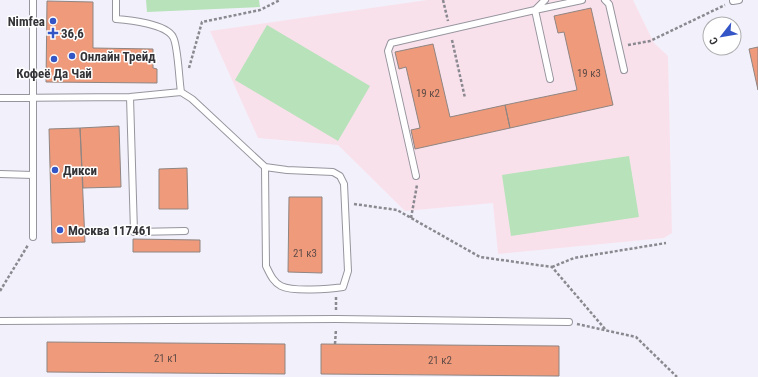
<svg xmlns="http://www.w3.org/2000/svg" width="758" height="377" font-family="'Roboto Condensed',sans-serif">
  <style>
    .education { fill: #f9e1ec }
    .green { fill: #b7e2ba }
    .building { fill: #ee9a7b; stroke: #8f8582 }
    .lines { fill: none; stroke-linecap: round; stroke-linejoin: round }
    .lane-casing { stroke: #96959e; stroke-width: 8 }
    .path { stroke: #8a8990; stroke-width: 2.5; stroke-dasharray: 3 2; stroke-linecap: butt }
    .lane { stroke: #fff; stroke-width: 6 }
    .poi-dot { fill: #3455c6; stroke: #fff; stroke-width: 1.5 }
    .labels { text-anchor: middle; stroke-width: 3; stroke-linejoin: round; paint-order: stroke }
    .number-label { font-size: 11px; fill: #624d48 }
    .poi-label { font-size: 13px; font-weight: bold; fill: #343337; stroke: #fff; text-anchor: start }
  </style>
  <rect width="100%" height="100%" fill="#f2f1fb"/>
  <!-- education -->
  <path class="education" d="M427,0H633L654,43L668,56L672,233L664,238L498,254L493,203L405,211L338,145L258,138L210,31Z"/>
  <!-- green -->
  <path class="green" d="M146,0H259L260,7L147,12Z
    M267,25L370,86L338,141L235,80Z
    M629,156L639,217L511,236L502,175Z"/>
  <!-- building -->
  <path class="building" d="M47,1L93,2V48L153,49V68L157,69V83L46,82Z
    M591,8L613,105L510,128L505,105L577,90L564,32L558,33L554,16Z
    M433,44L450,117L505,105L510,128L415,149L411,130L420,128L406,67L399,69L395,52Z
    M758,47V90L749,49Z
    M119,126L121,187L83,188L80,128Z
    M80,128L85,242L52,243L49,129Z
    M187,168L188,209H159V169Z
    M289,197H322V273L288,272Z
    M133,239L200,240V252H133Z
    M47,342L285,344V374L47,372Z
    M321,344L559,346V376L321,374Z"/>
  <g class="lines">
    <!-- lane casing -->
    <g class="lane-casing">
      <path id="lane" d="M116,0V19C130,20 166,24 173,37C178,45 179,80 181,92
        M605,0L609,4L624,70
        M733,1L739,0
        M550,79L535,10L582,0
        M130,97L134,232L185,231
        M0,98L130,97L181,92L192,99L265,167L287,170L333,172L340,176L344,184L348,271L343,287C330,289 293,292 281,286C273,282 270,274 266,266L265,167
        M0,174L33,175V237
        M33,175V0
        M416,176L388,51L391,43L535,10L545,0
        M0,321L336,319L569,322"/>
    </g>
    <!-- path -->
    <path class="path" d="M443,0L448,21
      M452,40L465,98
      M628,45L650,41L725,5
      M189,68L202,22L260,10L280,0
      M354,204L397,210L480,257L552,267L605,329
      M411,218L417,185
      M552,267L574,258L666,243
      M0,291L28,245
      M336,310V297
      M577,324L636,337L677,377
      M335,344L336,329"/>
    <!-- lane -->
    <use href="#lane" class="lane"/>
  </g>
  <!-- markers -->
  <g class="poi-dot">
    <circle cx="53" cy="21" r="4"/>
    <path d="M51 27h4v4h4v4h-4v4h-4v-4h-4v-4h4z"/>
    <circle cx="72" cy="56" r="4"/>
    <circle cx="54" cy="59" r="4"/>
    <circle cx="55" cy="170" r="4"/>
    <circle cx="60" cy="230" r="4"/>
  </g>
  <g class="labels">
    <!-- number labels -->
    <g class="number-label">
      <text x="589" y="77">19 к3</text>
      <text x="428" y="97">19 к2</text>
      <text x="305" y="257">21 к3</text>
      <text x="166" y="362">21 к1</text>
      <text x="440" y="364">21 к2</text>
    </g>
    <!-- poi labels -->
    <g class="poi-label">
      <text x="45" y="26" text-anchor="end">Nimfea</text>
      <text x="61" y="38">36,6</text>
      <text x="80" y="61">Онлайн Трейд</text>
      <text x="54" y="78" text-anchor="middle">Кофеё Да Чай</text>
      <text x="63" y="175">Дикси</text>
      <text x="68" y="235">Москва 117461</text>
    </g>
  </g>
  <!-- north arrow -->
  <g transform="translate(722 36) rotate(239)"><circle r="19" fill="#ffffff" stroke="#aeadaf"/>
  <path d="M0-3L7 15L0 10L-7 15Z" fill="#3455c6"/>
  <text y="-6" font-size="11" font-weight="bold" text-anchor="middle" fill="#343337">С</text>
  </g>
</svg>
